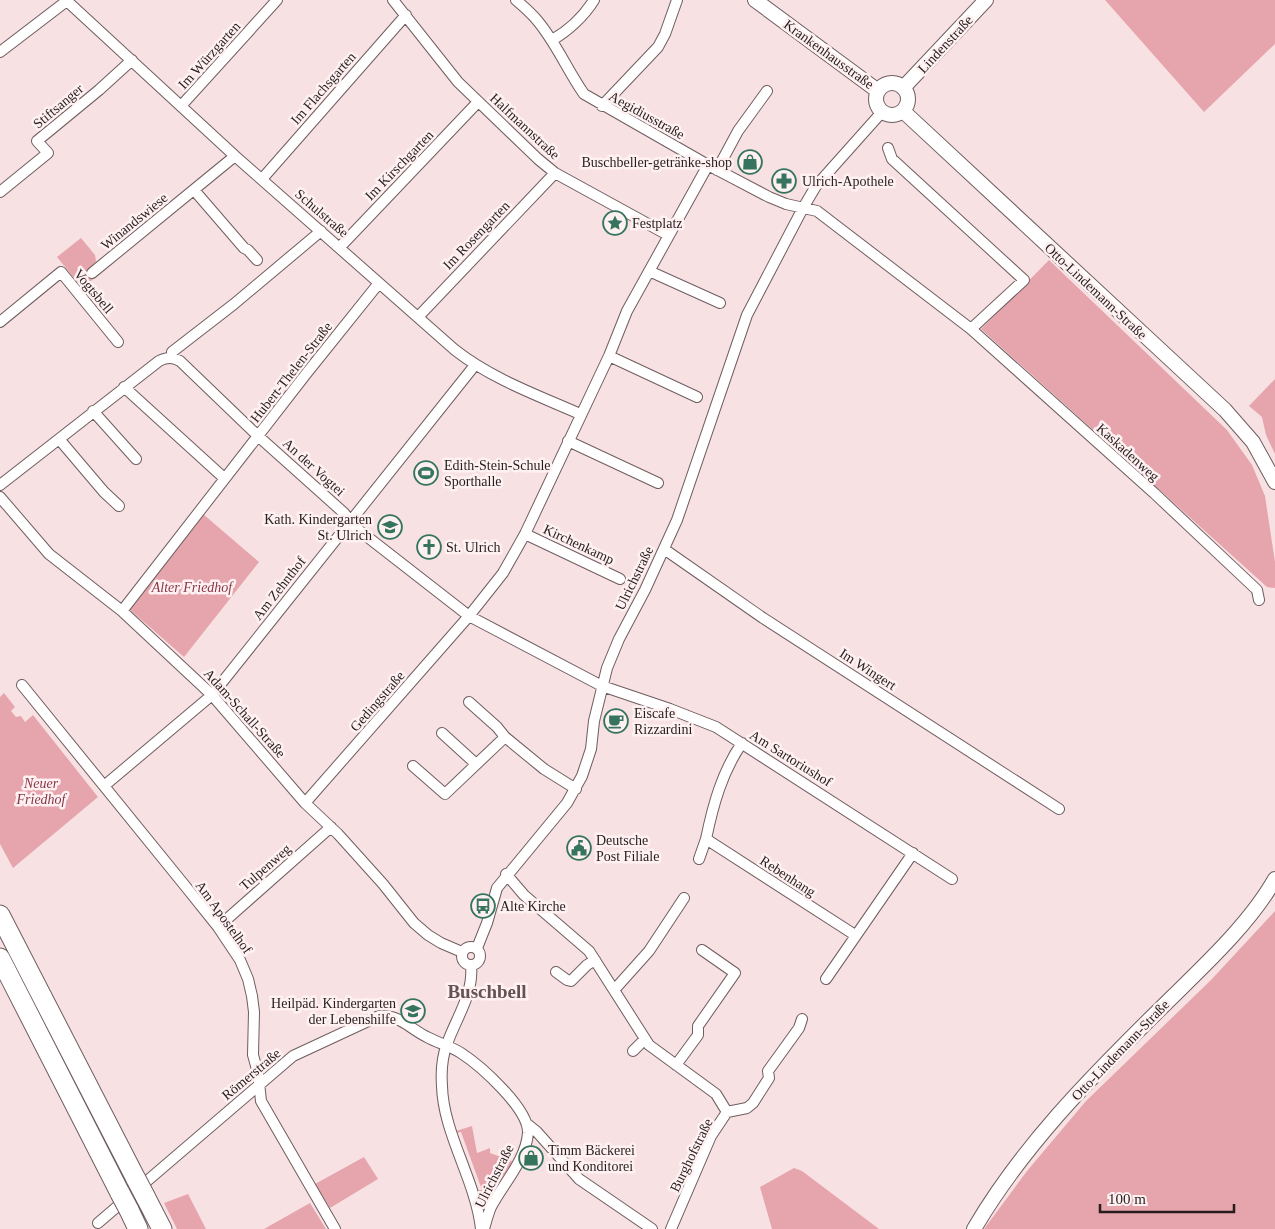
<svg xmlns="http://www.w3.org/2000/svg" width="1275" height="1229" font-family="Georgia,serif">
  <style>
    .green { fill: #e6a5ad }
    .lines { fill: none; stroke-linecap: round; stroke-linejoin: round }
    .street-casing { stroke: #6f5d5f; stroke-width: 12 }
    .secondary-casing { stroke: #6f5d5f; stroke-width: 16 }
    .highway-casing { stroke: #6f5d5f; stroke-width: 21 }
    .street { stroke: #fff; stroke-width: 10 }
    .secondary { stroke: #fff; stroke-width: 14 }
    .highway { stroke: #fff; stroke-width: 19 }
    .highway-bridge-casing { stroke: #6f5d5f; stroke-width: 21; stroke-linecap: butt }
    .highway-bridge { stroke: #fff; stroke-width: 19 }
    .labels { text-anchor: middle; stroke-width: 5; stroke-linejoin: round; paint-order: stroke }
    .street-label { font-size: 14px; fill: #251d1e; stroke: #fff1f2 }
    .poi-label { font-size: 14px; fill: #251d1e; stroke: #fff1f2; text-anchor: start }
    .park-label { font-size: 14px; font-style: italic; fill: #863746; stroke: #fff1f2 }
    .district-label { font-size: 19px; font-weight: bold; fill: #645254; stroke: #fff1f2 }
  </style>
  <rect width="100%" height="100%" fill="#f8e1e3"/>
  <!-- green -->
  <path class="green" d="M1105,0H1275V44L1204,112Z
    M81,238L95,255L96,261L90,270L96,277L82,288L57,257Z
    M1049,260L1227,430L1252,465L1265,496L1275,562V588L1267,587L981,329Z
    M1275,379V454L1266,435L1262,417L1249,406Z
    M203,514L259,562L184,657L129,609Z
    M4,693L15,707L11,711L16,717L21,716L25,722L33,715L98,797L13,868L0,844V697Z
    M1275,911V1229H984L1027,1171L1086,1101L1211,980Z
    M472,1126L477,1153L490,1148V1153L512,1161L504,1179L490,1198L484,1199L480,1197L477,1190H482L461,1132L456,1133V1131Z
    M364,1157L378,1179L330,1208L315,1184Z
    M794,1168L802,1171L879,1229H772L760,1187Z
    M188,1194L206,1229H177L164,1203Z
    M310,1203L326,1229H264Z"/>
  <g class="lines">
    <!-- street casing -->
    <g class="street-casing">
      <path id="street" d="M393,0L458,82L538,159L555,173L668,235
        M516,0C523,6 530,12 536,19C556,42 567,70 584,94L708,165L769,197L786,204L817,211L971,329L1154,493L1257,590L1259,600
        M67,1L235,156L455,350C492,379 537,395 580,414
        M552,40C568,31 584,16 594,0
        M0,52L68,0
        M181,106L277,0
        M602,106L658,47L665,34L677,0
        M888,148L892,159L1024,280L971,329
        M717,170L738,131L767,91
        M262,179L406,15
        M194,190L244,248L248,250L257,260
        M0,192L48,153L37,141L99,90L132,60
        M340,247L478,102
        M649,271L720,303
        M92,273L235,156
        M418,317L555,173
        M0,322L61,272L118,342
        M172,352L234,304L321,231
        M609,356L697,397
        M124,387L224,478
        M93,411L136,459
        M59,439L104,492L119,506
        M568,441L658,483
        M0,485L159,361C167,357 172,357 180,361L258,436L344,513L356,528L469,616L602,686L670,709L716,727L952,879
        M0,497L49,554L122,611L212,695L305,803L338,834L383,884L414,923L428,935L441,943L462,952
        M525,534L620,579
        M664,549L763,618L1059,809
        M122,611L306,374L379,283
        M22,685L186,887L218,927L240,960L248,979L252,996L254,1012L253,1055L258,1073L261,1101L335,1229
        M469,702L497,727L505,737
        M442,733L476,764
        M742,743C722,772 713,805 706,839L855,935
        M413,766L445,794L505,737L544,769L576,789
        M104,786L212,695L475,365
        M305,803L469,616L503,573L525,534L609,356L627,311L708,165
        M699,859L706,839
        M506,874L524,895L589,951L649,1045L716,1094L727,1112L711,1136L671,1229
        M218,927L331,827
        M462 956a9 9 0 1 1 18 0a9 9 0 1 1-18 0Z
        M477,948L487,923L497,888L567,803L582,776L591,749L594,721L607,668L619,639L645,590L677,520L747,315L803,208L816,186L882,112
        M471,965C474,994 456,1018 447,1044C442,1057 441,1072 442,1086C443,1133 476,1181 481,1229
        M556,972L567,980L571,981L587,965L595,960
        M826,979L913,853
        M615,989L649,951L684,898
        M633,1051L645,1039
        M676,1065L698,1035V1026L735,973L702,950
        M727,1112L747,1108L753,1103L769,1078L768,1071L799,1028L802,1019
        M527,1124L537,1132L579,1179L652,1229
        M98,1223L293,1056L379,1016C397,1013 412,1030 427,1037C438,1043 450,1046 461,1053C481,1066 529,1109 528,1133C526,1160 503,1184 491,1207C488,1214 486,1222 484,1229"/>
    </g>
    <!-- secondary casing -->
    <g class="secondary-casing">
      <path id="secondary" d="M755,0L878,91
        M876 99a16 16 0 1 1 32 0a16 16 0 1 1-32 0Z
        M903,88L986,0
        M903,111L1225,410L1253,442L1275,482
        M974,1229C1022,1147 1089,1079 1157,1012C1196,973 1248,927 1275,879"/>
    </g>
    <!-- highway casing -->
    <g class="highway-casing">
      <path id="highway" d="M0,915L136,1179
        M0,958L120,1193
        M146,1198L162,1229
        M129,1210L138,1229"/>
    </g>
    <!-- street -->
    <use href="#street" class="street"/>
    <!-- secondary -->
    <use href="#secondary" class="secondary"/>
    <!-- highway -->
    <use href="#highway" class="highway"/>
    <!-- highway-bridge casing -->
    <g class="highway-bridge-casing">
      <path id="highway-bridge" d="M136,1179L146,1198
        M120,1193L129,1210"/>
    </g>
    <!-- highway-bridge -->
    <use href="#highway-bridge" class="highway-bridge"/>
  </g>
  <!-- icons -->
  <defs>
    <g id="shop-ring" transform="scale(1.25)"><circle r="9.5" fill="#fff1f2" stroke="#36745f" stroke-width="1.5"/><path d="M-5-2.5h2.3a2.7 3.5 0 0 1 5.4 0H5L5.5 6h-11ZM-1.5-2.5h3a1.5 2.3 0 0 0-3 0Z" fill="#36745f"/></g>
    <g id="pharmacy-ring" transform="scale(1.25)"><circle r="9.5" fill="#fff1f2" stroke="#36745f" stroke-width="1.5"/><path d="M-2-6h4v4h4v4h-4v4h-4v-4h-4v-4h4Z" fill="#36745f"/></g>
    <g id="sight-ring" transform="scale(1.25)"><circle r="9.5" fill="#fff1f2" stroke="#36745f" stroke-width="1.5"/><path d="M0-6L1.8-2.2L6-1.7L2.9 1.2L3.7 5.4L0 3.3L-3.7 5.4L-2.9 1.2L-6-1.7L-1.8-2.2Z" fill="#36745f"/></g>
    <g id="stadium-ring" transform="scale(1.25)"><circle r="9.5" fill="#fff1f2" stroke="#36745f" stroke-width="1.5"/><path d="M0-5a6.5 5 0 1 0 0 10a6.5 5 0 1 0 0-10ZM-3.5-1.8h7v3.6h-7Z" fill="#36745f"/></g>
    <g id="school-ring" transform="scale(1.25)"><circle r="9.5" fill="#fff1f2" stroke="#36745f" stroke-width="1.5"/><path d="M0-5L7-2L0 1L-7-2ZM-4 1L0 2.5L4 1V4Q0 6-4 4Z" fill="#36745f"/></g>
    <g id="church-ring" transform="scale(1.25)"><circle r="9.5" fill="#fff1f2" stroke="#36745f" stroke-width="1.5"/><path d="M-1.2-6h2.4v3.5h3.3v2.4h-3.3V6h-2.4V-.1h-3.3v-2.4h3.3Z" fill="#36745f"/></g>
    <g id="cafe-ring" transform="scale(1.25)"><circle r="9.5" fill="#fff1f2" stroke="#36745f" stroke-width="1.5"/><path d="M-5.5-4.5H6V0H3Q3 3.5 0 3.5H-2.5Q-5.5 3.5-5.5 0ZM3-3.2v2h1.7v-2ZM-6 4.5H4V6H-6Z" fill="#36745f"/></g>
    <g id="civic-ring" transform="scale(1.25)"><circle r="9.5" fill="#fff1f2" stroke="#36745f" stroke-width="1.5"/><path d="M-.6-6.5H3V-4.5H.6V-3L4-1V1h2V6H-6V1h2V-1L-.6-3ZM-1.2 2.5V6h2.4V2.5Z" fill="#36745f"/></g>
    <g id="bus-ring" transform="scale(1.25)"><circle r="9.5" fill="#fff1f2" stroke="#36745f" stroke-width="1.5"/><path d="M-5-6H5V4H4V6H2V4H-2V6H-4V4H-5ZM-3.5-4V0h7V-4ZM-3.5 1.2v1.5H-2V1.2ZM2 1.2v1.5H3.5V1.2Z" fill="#36745f"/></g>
  </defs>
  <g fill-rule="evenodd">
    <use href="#shop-ring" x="750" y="162"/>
    <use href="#pharmacy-ring" x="784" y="181"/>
    <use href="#sight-ring" x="615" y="223"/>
    <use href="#stadium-ring" x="426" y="473"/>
    <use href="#school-ring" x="390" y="527"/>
    <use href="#church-ring" x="429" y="547"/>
    <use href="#cafe-ring" x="616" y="721"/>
    <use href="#civic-ring" x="579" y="848"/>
    <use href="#bus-ring" x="483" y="906"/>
    <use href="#school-ring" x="413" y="1011"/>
    <use href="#shop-ring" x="531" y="1158"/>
  </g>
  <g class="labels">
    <!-- street labels -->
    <g class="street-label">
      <text transform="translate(945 44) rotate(-47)" y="5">Lindenstraße</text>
      <text transform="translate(829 54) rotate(36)" y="5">Krankenhausstraße</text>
      <text transform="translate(209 55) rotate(-48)" y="5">Im Würzgarten</text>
      <text transform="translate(323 88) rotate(-49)" y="5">Im Flachsgarten</text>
      <text transform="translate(58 106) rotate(-40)" y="5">Stiftsanger</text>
      <text transform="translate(647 115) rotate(29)" y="5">Aegidiusstraße</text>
      <text transform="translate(525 126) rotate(43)" y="5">Halfmannstraße</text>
      <text transform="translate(399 165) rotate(-46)" y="5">Im Kirschgarten</text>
      <text transform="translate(322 213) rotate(41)" y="5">Schulstraße</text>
      <text transform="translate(134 221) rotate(-39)" y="5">Winandswiese</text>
      <text transform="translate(476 235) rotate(-46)" y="5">Im Rosengarten</text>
      <text transform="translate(94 291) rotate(50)" y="5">Vogtsbell</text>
      <text transform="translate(1096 291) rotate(43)" y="5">Otto-Lindemann-Straße</text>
      <text transform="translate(291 372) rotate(-52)" y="5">Hubert-Thelen-Straße</text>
      <text transform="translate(1128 452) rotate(42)" y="5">Kaskadenweg</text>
      <text transform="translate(314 467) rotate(42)" y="5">An der Vogtei</text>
      <text transform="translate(579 544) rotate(25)" y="5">Kirchenkamp</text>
      <text transform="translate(634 578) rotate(-64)" y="5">Ulrichstraße</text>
      <text transform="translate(279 588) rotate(-52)" y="5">Am Zehnthof</text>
      <text transform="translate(868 669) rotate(33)" y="5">Im Wingert</text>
      <text transform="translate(377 701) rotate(-49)" y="5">Gedingstraße</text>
      <text transform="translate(245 713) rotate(48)" y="5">Adam-Schall-Straße</text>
      <text transform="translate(791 758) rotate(32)" y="5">Am Sartoriushof</text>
      <text transform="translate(265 867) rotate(-41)" y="5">Tulpenweg</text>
      <text transform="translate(788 876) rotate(33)" y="5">Rebenhang</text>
      <text transform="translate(224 917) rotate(54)" y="5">Am Apostelhof</text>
      <text transform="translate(1120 1050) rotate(-46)" y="5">Otto-Lindemann-Straße</text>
      <text transform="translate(251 1074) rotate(-40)" y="5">Römerstraße</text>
      <text transform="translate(691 1155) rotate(-64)" y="5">Burghofstraße</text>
      <text transform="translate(494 1176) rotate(-63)" y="5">Ulrichstraße</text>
    </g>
    <!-- poi labels -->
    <g class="poi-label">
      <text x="732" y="167" text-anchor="end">Buschbeller-getränke-shop</text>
      <text x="802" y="186">Ulrich-Apothele</text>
      <text x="632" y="228">Festplatz</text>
      <text x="444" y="470">Edith-Stein-Schule<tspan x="444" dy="16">Sporthalle</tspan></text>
      <text x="372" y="524" text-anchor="end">Kath. Kindergarten<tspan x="372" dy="16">St. Ulrich</tspan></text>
      <text x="446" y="552">St. Ulrich</text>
      <text x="634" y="718">Eiscafe<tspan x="634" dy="16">Rizzardini</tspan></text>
      <text x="596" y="845">Deutsche<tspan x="596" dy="16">Post Filiale</tspan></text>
      <text x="500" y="911">Alte Kirche</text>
      <text x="396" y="1008" text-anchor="end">Heilpäd. Kindergarten<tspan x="396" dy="16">der Lebenshilfe</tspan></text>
      <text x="548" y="1155">Timm Bäckerei<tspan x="548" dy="16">und Konditorei</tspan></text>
    </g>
    <!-- park labels -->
    <g class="park-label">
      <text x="192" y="592">Alter Friedhof</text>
      <text x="41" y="788">Neuer<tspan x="41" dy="16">Friedhof</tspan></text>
    </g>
    <!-- district labels -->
    <g class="district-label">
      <text x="487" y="998">Buschbell</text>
    </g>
  </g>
  <!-- scale -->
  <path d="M1100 1204v8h134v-8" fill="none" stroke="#251d1e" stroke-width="2.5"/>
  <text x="1108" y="1204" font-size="15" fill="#251d1e" stroke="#fff1f2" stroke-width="4" paint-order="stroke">100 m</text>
</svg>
